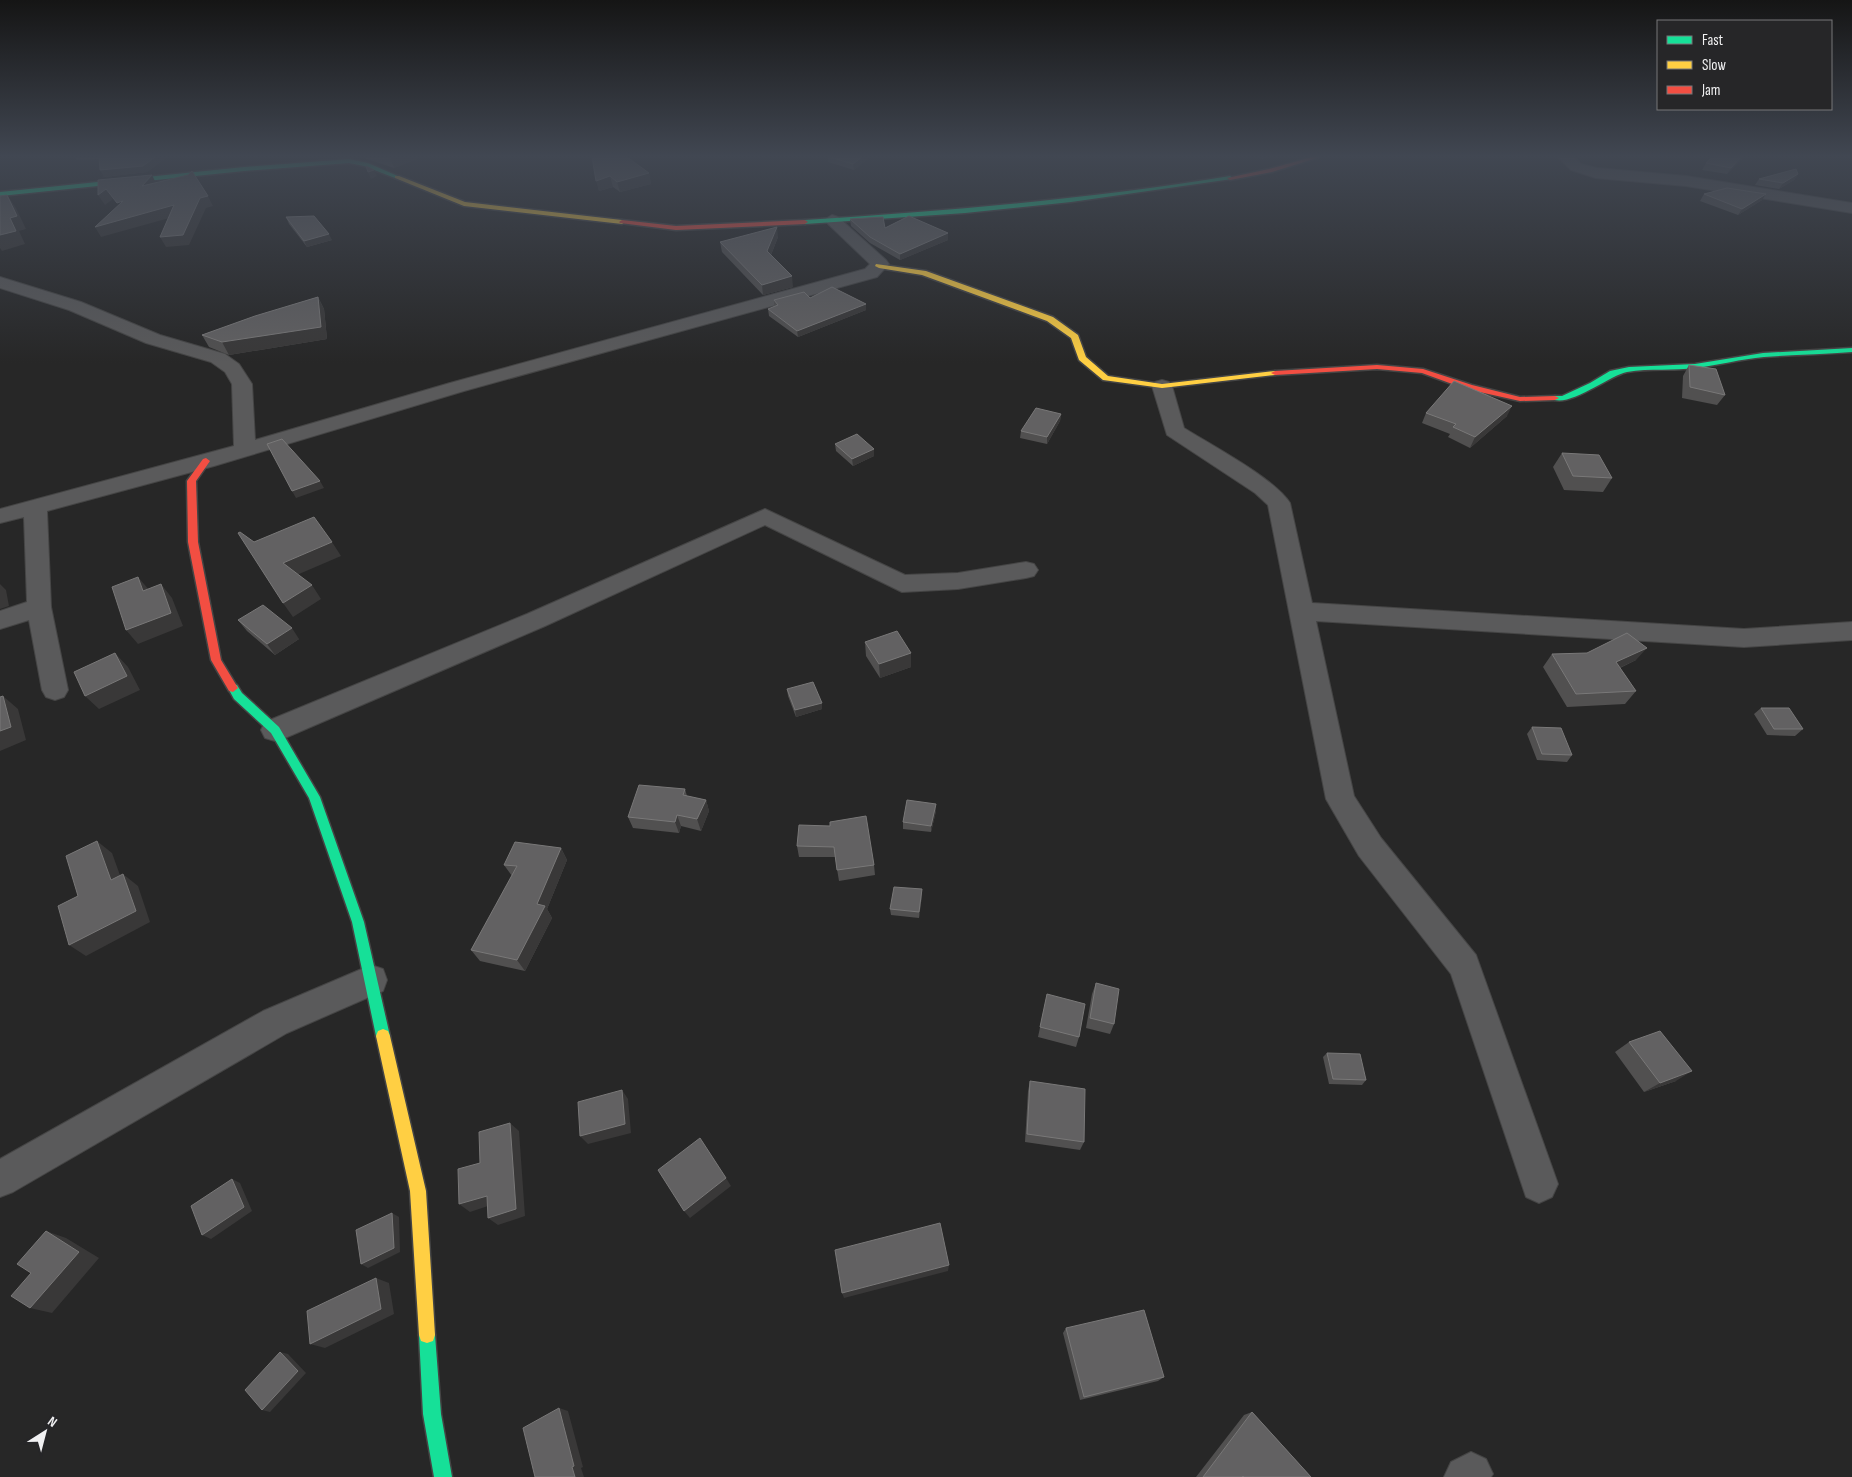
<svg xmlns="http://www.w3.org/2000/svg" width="1852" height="1477" font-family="'Sofia Sans Condensed',sans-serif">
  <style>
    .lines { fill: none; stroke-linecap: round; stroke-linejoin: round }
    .street-casing { stroke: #454545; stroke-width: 2 }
    .fast-casing { stroke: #454545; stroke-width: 3 }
    .slow-casing { stroke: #454545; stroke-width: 3 }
    .jam-casing { stroke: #454545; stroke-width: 3 }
    .street { fill: #5a5a5b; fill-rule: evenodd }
    .fast { fill: #16e098; fill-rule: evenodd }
    .slow { fill: #ffcf43; fill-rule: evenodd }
    .jam { fill: #f24e42; fill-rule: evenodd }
    .wall { fill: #515050 }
    .shaded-wall { fill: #393838 }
    .building { fill: #626162; stroke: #797878 }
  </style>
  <rect width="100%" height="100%" fill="#272727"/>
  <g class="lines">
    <!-- street casing -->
    <g class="street-casing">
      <path id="street" d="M1558,157H1574L1581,164L1597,168L1686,176L1852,203V213L1686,186L1596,178L1571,170Z
        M832,215L838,217L886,260L889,264L877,277L464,391L214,466L47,511L51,607L68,690L64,697L55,700L46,697L42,690L29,620L0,629V611L27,602L24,517L0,523V509L234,446L232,384L225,372L211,362L146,343L69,310L0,288V277L81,302L160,335L225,354L239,364L252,384L255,440L450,383L865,269L870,264L824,220Z
        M1162,380L1169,382L1172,386L1184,428C1211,445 1274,478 1290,503L1312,603L1744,629L1852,622V640L1744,647L1316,621L1354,796L1381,838L1476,955L1558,1184L1552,1197L1539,1203L1526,1197L1451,974L1359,856L1326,799L1268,505L1255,493L1167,435L1152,386L1155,382Z
        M765,509L905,575L958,573L1026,562L1034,564L1038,570L1034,576L1026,578L958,589L902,592L765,525L545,626L285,738L275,741L265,738L261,730L265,722L527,614Z
        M371,965L383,969L387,980L383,991L287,1033L13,1192L0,1197V1159L263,1011Z
        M1471,1452L1486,1459L1493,1474L1491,1477H1444L1451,1462Z"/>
    </g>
    <!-- fast casing -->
    <g class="fast-casing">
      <path id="fast" d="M349,159L368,163L400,177L395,178L364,166L349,163L244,171L0,196V192L244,167Z
        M1230,176L1233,178L1232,179L1071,202L965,213L805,224L802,222L805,220C947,211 1089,199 1230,176Z
        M1852,348V352C1823,354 1793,355 1764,357C1741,359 1719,365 1696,368C1674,371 1650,368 1627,372C1610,375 1566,410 1551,398L1555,396H1562L1590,383L1610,371L1629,367L1695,364L1763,353Z
        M233,684L237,685L242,693L279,727L320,797L364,922L390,1036L388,1041L383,1043L378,1041L376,1036L352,922L309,798L271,733L234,699L228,688Z
        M427,1327L433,1329L435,1335L441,1414L452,1477H434L423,1414L419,1335L421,1329Z"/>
    </g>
    <!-- slow casing -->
    <g class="slow-casing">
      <path id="slow" d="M395,176H399L465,202L622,220L625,222L622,224L464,206L395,178Z
        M876,264L926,271L1053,317L1078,335L1086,357L1108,376L1162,384L1275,371L1279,373L1275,375L1162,388L1103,380L1079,360L1071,338L1047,321L922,275L879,268L875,266Z
        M383,1029L388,1031L390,1036L426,1191L435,1335L433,1341L427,1343L421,1341L419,1335L410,1191L376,1036L378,1031Z"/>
    </g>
    <!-- jam casing -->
    <g class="jam-casing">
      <path id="jam" d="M1312,157H1320L1272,172L1230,180L1227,178L1269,169Z
        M622,220L676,226L805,220L808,222L805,224L676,230L620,223L619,222Z
        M1377,365L1423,369L1472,385L1520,397L1555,396L1559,398L1555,400L1520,401L1466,389L1422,373L1377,369L1275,375L1271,373L1275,371Z
        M206,458L210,461L196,481L198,542L221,660L238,688L233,692L229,691L211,660L188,542L187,481L203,459Z"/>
    </g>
    <!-- street -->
    <use href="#street" class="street"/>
    <!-- fast -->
    <use href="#fast" class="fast"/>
    <!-- slow -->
    <use href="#slow" class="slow"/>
    <!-- jam -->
    <use href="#jam" class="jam"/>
  </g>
  <!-- wall -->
  <path class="wall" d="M75,157H167L147,172L104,177L99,159L77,160Z
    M364,157H418L419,158L394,168L364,158Z
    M592,157L649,173L651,184L620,192L613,187L599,191Z
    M828,157H870L854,170L828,162Z
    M1254,157H1267L1263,159Z
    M1744,157L1727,174L1702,170L1706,163Z
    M1798,174L1794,180L1779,189L1755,185L1759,179Z
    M1704,194L1762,200L1738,215L1700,201Z
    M286,217L332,240L307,247L289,224Z
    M850,219L885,228L948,233V240L900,260L870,243L851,226Z
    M778,237L771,255L793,287L763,295L722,252L720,242Z
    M318,297L324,309L327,339L229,355L209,347L202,335Z
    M810,298L866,310L798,337L769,316L768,309L774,306V300Z
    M1689,365L1725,395L1717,405L1682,398L1683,376Z
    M1426,413L1507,416L1470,448L1448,437L1450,434L1422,423Z
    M1061,414L1060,421L1047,444L1020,438L1021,431Z
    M835,444L874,449V456L853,466L836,451Z
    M1562,453L1612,478L1603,492L1564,490L1553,467Z
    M238,620L299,639L275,655L247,631Z
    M865,642L911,667L880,678L866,656Z
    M1552,654L1636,660L1620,668L1636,691L1625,704L1567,707L1543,667Z
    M787,689L822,709L796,717L788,696Z
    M1761,708L1803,729L1795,736L1767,735L1754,714Z
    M1532,727L1572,755L1567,762L1537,760L1527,734Z
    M685,789L687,796L706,800L709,811L701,831L681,826L679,833L633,828L628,817Z
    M936,811L931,832L903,829V822Z
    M830,826L874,865L875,875L839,881L835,857H799L797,846Z
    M561,848L567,860L547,909L552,918L525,971L480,961L471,950L512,876L504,865Z
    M922,889V895L919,918L891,915L890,909Z
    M1096,983L1114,1024L1110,1034L1086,1028L1092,994Z
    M1047,994L1079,1037L1076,1047L1038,1037Z
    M1629,1042L1676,1081L1644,1092L1615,1052Z
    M1327,1053L1366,1080L1362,1085L1329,1084L1323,1057Z
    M1030,1081L1084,1142L1080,1150L1025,1142L1028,1091Z
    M1066,1328L1164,1377L1158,1381L1080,1400L1063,1333Z
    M1252,1412L1311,1477H1196L1244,1415Z"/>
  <!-- shaded-wall -->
  <path class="shaded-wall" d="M155,157H167L147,172L104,177L100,170Z
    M390,157H418L419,158L394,168Z
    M862,157H870L854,170L853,164Z
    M1741,157H1744L1727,174L1731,168Z
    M374,170L377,176L371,179L368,172Z
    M649,173L651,184L620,192L617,182Z
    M1798,174L1794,180L1779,189L1783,183Z
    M152,175L157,185L142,186Z
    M610,176L613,187L599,191L596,181Z
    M106,189L113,199L105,205L98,195Z
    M1766,194L1762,200L1738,215L1742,209Z
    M7,195L16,208L26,229L19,231L25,244L2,251L0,248V235L10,218Z
    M208,196L213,206L206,208L189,245L166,247L160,237L200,198Z
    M174,205L180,215L101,237L95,227Z
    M777,227L778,237L768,262L767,251Z
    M948,233V240L900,260V254Z
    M329,234L332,240L307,247L304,241Z
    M792,276L793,287L763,295L762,285Z
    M318,297L324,309L327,339L229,355L222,342Z
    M866,304V310L798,337L797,331Z
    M1512,406L1507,416L1470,448L1475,437Z
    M1061,414L1060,421L1047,444V437Z
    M874,449V456L853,466L852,459Z
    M320,481L324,488L296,498L292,491Z
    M332,542L341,556L292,577L283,563Z
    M138,577L150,591H143Z
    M0,584L6,590L9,606L0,609Z
    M161,584L172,598L183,626L138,644L126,630Z
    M312,585L321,599L293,617L283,603Z
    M292,628L299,639L275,655L267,644Z
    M1647,648L1636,660L1606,674L1616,662Z
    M115,653L128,667L140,690L99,709L85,696Z
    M911,653V667L880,678L879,664Z
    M3,696L18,709L26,740L0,751V731Z
    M822,703V709L796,717L795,710Z
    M706,800L709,811L701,831L697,819Z
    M936,804V811L931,832V826Z
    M677,815L681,826L679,833L675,822Z
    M97,841L112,853L126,892L111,880Z
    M561,848L567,860L547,909L552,918L525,971L517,960L537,904Z
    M123,874L138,886L150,922L86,956L69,945Z
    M922,889V895L919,918V912Z
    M1692,1071L1676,1081L1644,1092L1660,1083Z
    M622,1090L628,1099L631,1133L588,1144L580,1136Z
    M510,1123L519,1131L525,1216L498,1225L488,1218Z
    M726,1178L731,1186L690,1218L684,1211Z
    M232,1179L240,1183L252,1211L211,1239L202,1235Z
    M487,1196L497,1203L470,1212L459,1204Z
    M392,1213L399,1217L400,1252L368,1268L361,1264Z
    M46,1231L66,1238L99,1258L52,1313L30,1308Z
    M949,1265L948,1271L844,1298L842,1293Z
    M376,1278L389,1283L394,1314L325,1348L310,1344Z
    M280,1352L288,1354L306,1373L270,1412L262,1410Z
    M559,1408L568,1411L583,1467L581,1468L584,1477H575L572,1467Z"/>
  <!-- building -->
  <path class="building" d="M99,157H155L143,166L100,170Z
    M592,157H627L649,173L617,182L610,176L596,181Z
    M830,157H862L853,164Z
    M1712,157H1741L1731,168L1706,163Z
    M366,166L374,170L368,172Z
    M1796,169L1798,174L1783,183L1759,179Z
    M192,171L208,196L200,198L183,235L160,237L174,205L95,227L123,201L117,203L106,189L98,195V180L152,175L142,186L188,175Z
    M1727,188L1766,194L1742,209L1704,194Z
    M7,195L17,216L10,218L16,231L0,235V196Z
    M314,216L329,234L304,241L286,217Z
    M909,216L948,233L900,254L870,237L850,219L883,217L885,228Z
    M777,227L767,251L792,276L762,285L720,242Z
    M832,287L866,304L797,331L768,309L778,305L774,300L804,292L810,298Z
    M318,297L321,327L222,342L202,335L255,316Z
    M1689,365L1716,369L1725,395L1690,387Z
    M1454,381L1512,406L1475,437L1453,427L1456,424L1426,413Z
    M1036,408L1061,414L1047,437L1021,431Z
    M857,434L874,449L852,459L835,444Z
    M282,439L320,481L292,491L267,444Z
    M1562,453L1599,455L1612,478L1573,476Z
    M314,517L332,542L283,563L312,585L283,603L238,533L240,532L254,542Z
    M138,577L143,591L161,584L171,613L126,630L112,587Z
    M263,605L292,628L267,644L238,620Z
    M897,631L911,653L879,664L865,642Z
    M1627,633L1647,648L1616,662L1636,691L1576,694L1552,654L1587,653Z
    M115,653L127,676L85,696L74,672Z
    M813,682L822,703L795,710L787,689Z
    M3,696L11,727L0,731V697Z
    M1761,708H1789L1803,729H1774Z
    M1532,727L1561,728L1572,755L1542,754Z
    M639,785L685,789L683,795L706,800L697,819L677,815L675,822L628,817Z
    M907,800L936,804L931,826L903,822Z
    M866,816L874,865L837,870L834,847L797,846L799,825L830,826V822Z
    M97,841L111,880L123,874L136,911L69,945L58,906L78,896L66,856Z
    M515,842L561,848L537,904L545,906L517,960L471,950L517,866L504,865Z
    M894,887L922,889L919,912L890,909Z
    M1096,983L1119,989L1114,1024L1090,1018Z
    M1047,994L1085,1004L1079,1037L1040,1027Z
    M1660,1031L1692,1071L1660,1083L1629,1042Z
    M1327,1053L1360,1054L1366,1080L1333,1079Z
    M1030,1081L1085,1089L1084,1142L1027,1134Z
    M622,1090L625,1124L580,1136L578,1102Z
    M510,1123L516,1209L488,1218L487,1196L459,1204L458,1169L480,1163L479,1132Z
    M700,1138L726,1178L684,1211L658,1170Z
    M232,1179L244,1207L202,1235L191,1206Z
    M392,1213L394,1248L361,1264L356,1230Z
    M940,1223L949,1265L842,1293L835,1250Z
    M46,1231L79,1252L30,1308L11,1296L31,1273L17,1264Z
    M376,1278L381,1309L310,1344L307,1311Z
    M1144,1310L1164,1377L1084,1397L1066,1328Z
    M280,1352L298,1371L262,1410L245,1390Z
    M559,1408L574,1466L572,1467L575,1477H535L523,1428Z
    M1252,1412L1311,1477H1244L1243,1476L1242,1477H1203Z"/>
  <!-- sky -->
  <linearGradient id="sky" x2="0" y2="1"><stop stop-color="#151515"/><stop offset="0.43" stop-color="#414752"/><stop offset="1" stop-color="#414752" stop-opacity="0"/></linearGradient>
  <rect width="1852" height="363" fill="url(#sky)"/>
  <!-- legend -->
  <rect x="1657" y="20" width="175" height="90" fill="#262628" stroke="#777779"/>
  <rect x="1667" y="36" width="25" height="8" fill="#16e098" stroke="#777779"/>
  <text x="1702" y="45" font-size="15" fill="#f1f1f2">Fast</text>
  <rect x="1667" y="61" width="25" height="8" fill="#ffcf43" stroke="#777779"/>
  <text x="1702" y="70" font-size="15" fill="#f1f1f2">Slow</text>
  <rect x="1667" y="86" width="25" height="8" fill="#f24e42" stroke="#777779"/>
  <text x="1702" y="95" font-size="15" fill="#f1f1f2">Jam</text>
  <!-- north arrow -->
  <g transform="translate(45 1432) rotate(36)" stroke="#262628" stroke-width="4" paint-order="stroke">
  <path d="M0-4L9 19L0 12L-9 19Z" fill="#f1f1f2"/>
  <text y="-8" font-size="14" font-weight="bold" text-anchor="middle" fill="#f1f1f2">N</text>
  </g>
</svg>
